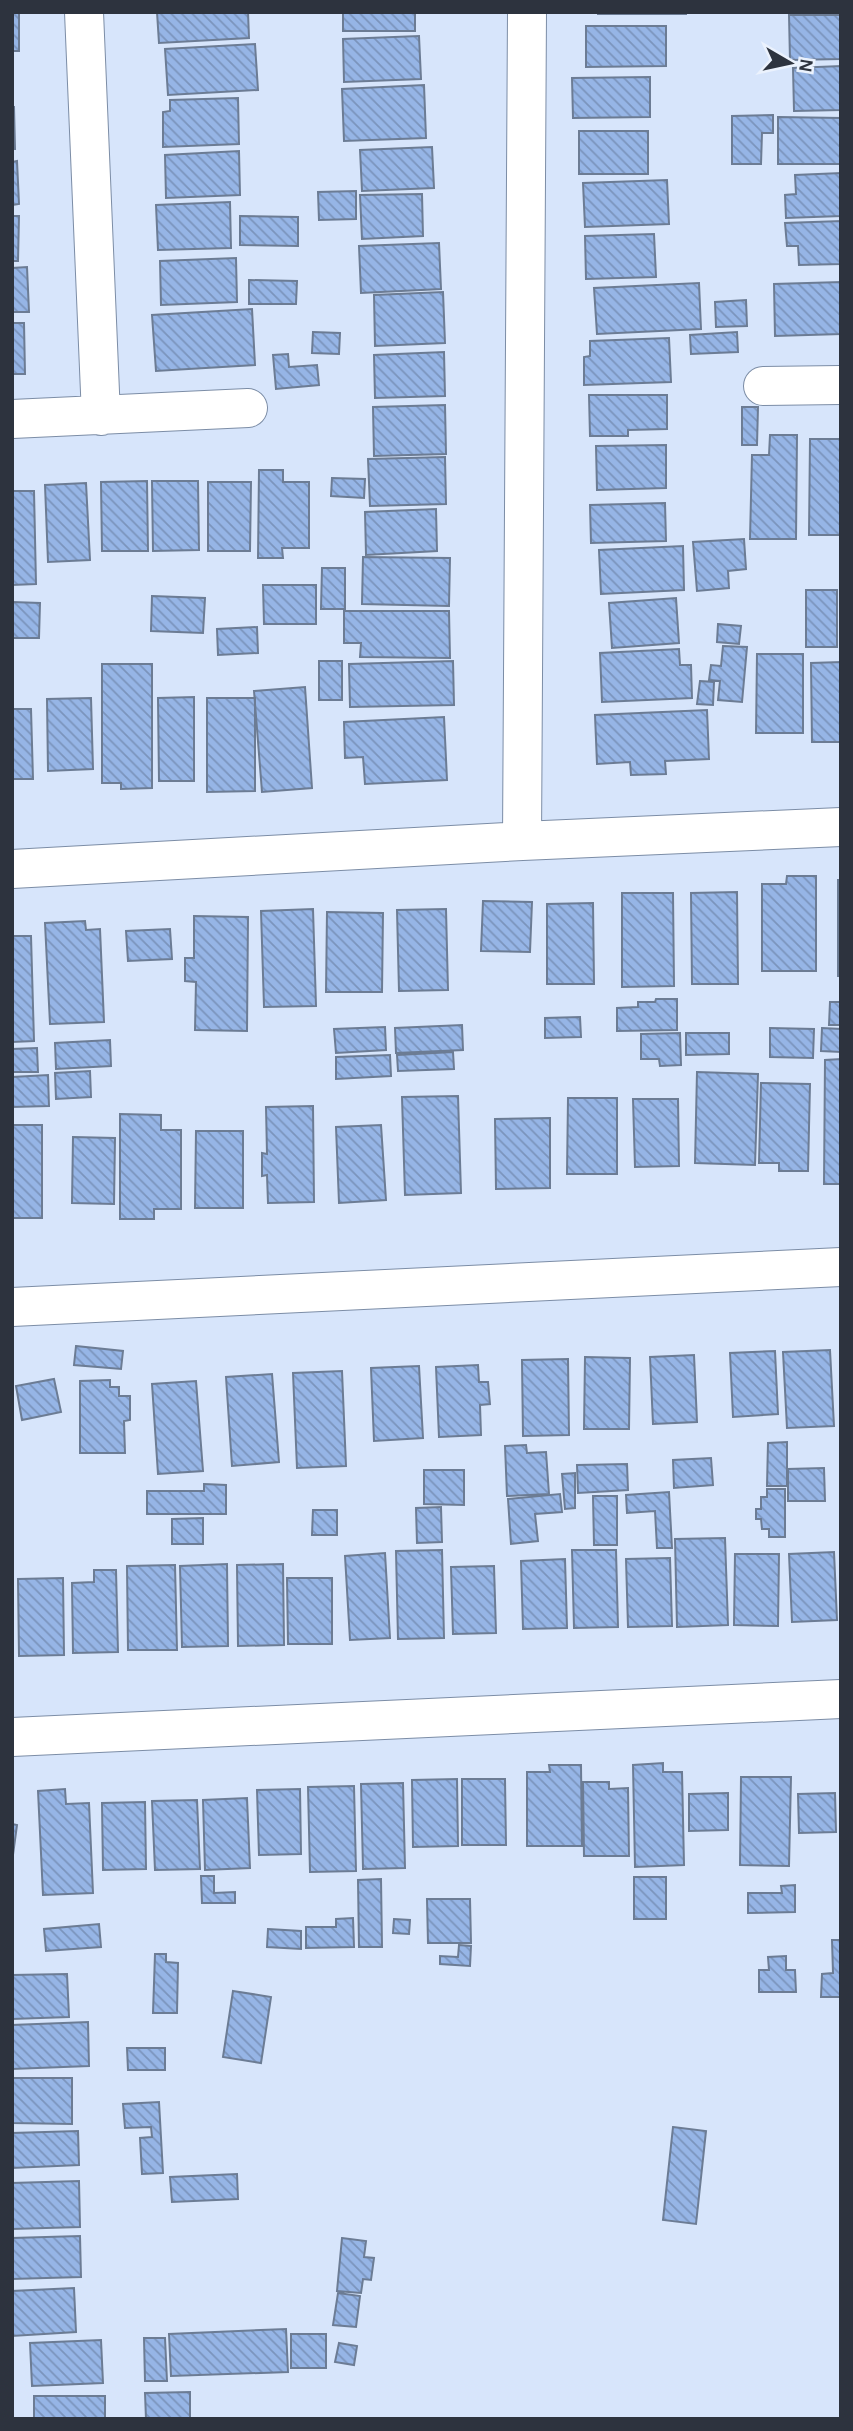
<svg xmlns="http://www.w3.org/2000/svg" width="853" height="2431" font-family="'Alegreya Sans',sans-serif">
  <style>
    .building { fill: url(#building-back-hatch); stroke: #6c7c94; stroke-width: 2 }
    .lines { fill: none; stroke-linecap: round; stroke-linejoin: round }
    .minor-casing { stroke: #7c8da6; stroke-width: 40 }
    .minor { stroke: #fff; stroke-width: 38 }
  </style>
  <defs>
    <pattern id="building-back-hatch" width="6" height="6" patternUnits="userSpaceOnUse" patternTransform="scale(1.75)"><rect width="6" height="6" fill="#96b5e6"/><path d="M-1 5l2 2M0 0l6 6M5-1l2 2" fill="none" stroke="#7b94bc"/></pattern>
  </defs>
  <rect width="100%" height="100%" fill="#d7e5fb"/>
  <!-- building -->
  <path class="building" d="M12,12H19V51H12Z
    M157,12H248L249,38L159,43Z
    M343,12H415V31H343Z
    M598,12H686V14H598Z
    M789,15H841V59L790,60Z
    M586,26H666V66L586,67Z
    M419,36L421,79L344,82L343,39Z
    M255,44L258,90L168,95L165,49Z
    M841,66V110L794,111L793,68Z
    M650,77V117L573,118L572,78Z
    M424,85L426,138L344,141L342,89Z
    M238,98L239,144L163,147V112L170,111V100Z
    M12,107H14L15,149H12Z
    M773,115V133H762L761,164H732V116Z
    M778,117L841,118V164H778Z
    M579,131H648V174H579Z
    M432,147L434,188L362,191L360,150Z
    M239,151L240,195L166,198L165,155Z
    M17,161L19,204L12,205V162Z
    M841,173V216L786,218L785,195L796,194L795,175Z
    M667,180L669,224L585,227L583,183Z
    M356,191V219L319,220L318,192Z
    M422,194L423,236L362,239L360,195Z
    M230,202L231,248L158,250L156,205Z
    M12,216H19L18,261H12Z
    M240,216L298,217V246L240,245Z
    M841,221V264L799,265L798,246H787L785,223Z
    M654,234L656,277L586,279L585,236Z
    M439,243L441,289L361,293L359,246Z
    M236,258L237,302L161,305L160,261Z
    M27,267L29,312H12V268Z
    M249,280L297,281L296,304H249Z
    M841,282V334L775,336L774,284Z
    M699,283L701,329L597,334L594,288Z
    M443,292L445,343L375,346L374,295Z
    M746,300L747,326L716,327L715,302Z
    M252,309L255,365L156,371L152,315Z
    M12,323H24L25,374H12Z
    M313,332L340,333L339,354L312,353Z
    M737,332L738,352L691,354L690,335Z
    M669,338L671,382L584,385V357L590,356V341Z
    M444,352L445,396L375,398L374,355Z
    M288,354L289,367L317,365L319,385L276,389L273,355Z
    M589,395H667V429L628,430V436H590Z
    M445,405L446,454L374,456L373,407Z
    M742,407H758L757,445H742Z
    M770,435H797L796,539H750L752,455H769Z
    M810,439H841V535H809Z
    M666,445V488L597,490L596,446Z
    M445,457L446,504L370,506L368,459Z
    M259,470H283V482H309V548H282L283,558H258Z
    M332,478L365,479L364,498L331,496Z
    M147,481L148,551H102L101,482Z
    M152,481H198L199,550L153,551Z
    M208,482H251L250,551H208Z
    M86,483L90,560L48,562L45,485Z
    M12,491H34L36,584L12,585Z
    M665,503L666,541L591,543L590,505Z
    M436,509L437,551L366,555L365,512Z
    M744,539L746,569L728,571L729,588L697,591L693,542Z
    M683,546L684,590L601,594L599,550Z
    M363,557L450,558L449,606L362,604Z
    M322,568H345V609H321Z
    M263,585H316V624H264Z
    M806,590H837V647H806Z
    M152,596L205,598L203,633L151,631Z
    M676,598L679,643L612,648L609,603Z
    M12,602L40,603L39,638H12Z
    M344,611H449L450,658L360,657L361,643H344Z
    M718,624L741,626L739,644L717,642Z
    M257,627L258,653L218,655L217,629Z
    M723,646L747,647L742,702L718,700L720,681L709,680L711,665L721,666Z
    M679,649L680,665H691L692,698L602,702L600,653Z
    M757,654H803V733H756Z
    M319,661H342V700H319Z
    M453,661L454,705L350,707L349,664Z
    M841,662V742H812L811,663Z
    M102,664H152V788L121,789V783H102Z
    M700,681L714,682L713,705L697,704Z
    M305,687L312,788L262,792L254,691Z
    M194,697V781H159L158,698Z
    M91,698L93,769L48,771L47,699Z
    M207,698H255V791L207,792Z
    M12,709H31L33,779H12Z
    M707,710L709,759L665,761L666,774L631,775L630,762L597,764L595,715Z
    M444,717L447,780L365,784L363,757L345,758L344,722Z
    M787,876H816V971H762V884H786Z
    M838,880H841V976H838Z
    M737,892L738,984H692L691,893Z
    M622,893H673L674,986L622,987Z
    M483,901L532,902L530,952L481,951Z
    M593,903L594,984H547V904Z
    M313,909L316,1006L264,1007L261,911Z
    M446,909L448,990L399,991L397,910Z
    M327,912L383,913L382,992H326Z
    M194,916L248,917L247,1031L195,1030L196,982L185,981V958H194Z
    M85,921L86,930L100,929L104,1022L50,1024L45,923Z
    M170,929L172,959L128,961L126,931Z
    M12,936H31L34,1041L12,1042Z
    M656,999H677V1030L617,1031V1008L638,1007V1002H655Z
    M830,1002H841V1025H829Z
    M580,1017L581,1037L545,1038V1018Z
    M462,1025L463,1050L396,1053L395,1028Z
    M385,1027L386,1050L336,1053L334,1029Z
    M770,1028L814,1029L813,1058L770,1057Z
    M822,1028L841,1029V1052L821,1051Z
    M680,1033L681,1065L660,1066L659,1059H641V1034Z
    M686,1033H729V1054L686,1055Z
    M110,1040L111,1066L56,1069L55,1043Z
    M37,1048L38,1072H12V1049Z
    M453,1052L454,1069L398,1071L397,1055Z
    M390,1055L391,1076L336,1079V1057Z
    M841,1059V1184H824L825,1060Z
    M90,1071L91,1097L56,1099L55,1073Z
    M697,1072L758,1074L755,1165L695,1163Z
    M48,1075L49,1106L12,1107V1077Z
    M761,1083L810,1084L808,1171H779V1163H759Z
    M458,1096L461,1193L405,1195L402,1097Z
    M568,1098H617V1174H567Z
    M633,1099H678L679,1166L635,1167Z
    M313,1106L314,1202L268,1203L267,1175L262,1176V1153L267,1154L266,1107Z
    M120,1114L161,1115V1130H181V1209H154V1219H120Z
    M550,1118V1188L496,1189L495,1119Z
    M12,1125H42V1218H12Z
    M381,1125L386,1200L339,1203L336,1127Z
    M196,1131H243V1208H195Z
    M73,1137L115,1138L114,1204L72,1203Z
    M76,1346L123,1351L121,1369L74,1365Z
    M830,1350L834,1426L787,1428L783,1352Z
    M775,1351L778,1414L733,1417L730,1353Z
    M694,1355L697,1422L653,1424L650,1357Z
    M585,1357L630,1358L629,1429H584Z
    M568,1359L569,1435L523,1436L522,1360Z
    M478,1365L479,1382H488L490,1404L480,1405L481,1435L439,1437L436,1367Z
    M419,1366L423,1438L374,1441L371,1368Z
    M342,1371L346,1466L297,1468L293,1373Z
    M272,1374L279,1462L232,1466L226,1377Z
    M54,1379L61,1412L22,1420L16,1386Z
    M110,1380V1387H119V1396H130V1420L124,1421L125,1453H80V1381Z
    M196,1381L203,1471L158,1474L152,1384Z
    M787,1442V1486H767L768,1443Z
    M526,1445L527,1453L546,1452L549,1494L507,1496L505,1446Z
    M711,1458L713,1485L674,1488L673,1460Z
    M627,1464L628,1490L578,1493L577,1465Z
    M824,1468L825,1501H788V1469Z
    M424,1470H464V1505L424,1504Z
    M575,1473V1508L565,1509L562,1474Z
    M204,1484L226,1485V1514H147V1491H204Z
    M767,1489H785V1537H769V1529H762L761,1519H756V1509H761V1497H767Z
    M669,1492L672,1548H657L655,1511L627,1513L626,1495Z
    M560,1494L562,1512L535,1514L538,1541L511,1544L508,1499Z
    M593,1496H617V1545H594Z
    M441,1507L442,1542L417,1543L416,1508Z
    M313,1510H337V1535H312Z
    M203,1518V1544H172V1519Z
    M725,1538L728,1625L677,1627L675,1539Z
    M442,1550L444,1638L398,1639L396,1551Z
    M572,1550H616L618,1627L574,1628Z
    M834,1552L837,1620L792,1622L789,1554Z
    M385,1553L390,1638L350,1640L345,1556Z
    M735,1554H779L778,1626L734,1625Z
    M670,1558L672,1626L628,1627L626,1559Z
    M565,1559L567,1628L523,1629L521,1561Z
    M227,1564L228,1646L182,1647L180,1566Z
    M283,1564L284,1645L238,1646L237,1565Z
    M175,1565L177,1650H128L127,1566Z
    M494,1566L496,1633L453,1634L451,1567Z
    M94,1570H116L118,1652L73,1653L72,1583L94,1582Z
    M63,1578L64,1655L19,1656L18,1579Z
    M287,1578H332V1644H288Z
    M663,1763V1772H682L684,1865L635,1867L633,1765Z
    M549,1765H581L582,1846H527V1772H550Z
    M741,1777H791L789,1866L740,1865Z
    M457,1779L458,1846L413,1847L412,1780Z
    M462,1779H505L506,1845H462Z
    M583,1782H609V1789L628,1788L629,1856H584Z
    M403,1783L405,1868L363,1869L361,1784Z
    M354,1786L356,1871L310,1872L308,1787Z
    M65,1789L66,1804L89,1803L93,1893L43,1895L38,1791Z
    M300,1789L301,1854L259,1855L257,1790Z
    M728,1793V1830L689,1831V1794Z
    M835,1793L836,1832L799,1833L798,1794Z
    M247,1798L250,1868L205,1870L203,1800Z
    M197,1800L200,1869L155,1870L152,1801Z
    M145,1802L146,1869L103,1870L102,1803Z
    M12,1824L17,1825L12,1862Z
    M201,1876H214V1893L235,1892V1903H202Z
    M634,1877H666V1919H634Z
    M381,1879L382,1947H359L358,1880Z
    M795,1885V1912L748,1913V1893H782L781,1886Z
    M427,1899H470L471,1943H428Z
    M353,1918L354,1947L306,1948V1927H336V1919Z
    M394,1919L410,1920L409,1934L393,1933Z
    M99,1924L101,1947L46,1951L44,1929Z
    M268,1929L301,1931V1949L267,1947Z
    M832,1940H841V1997H821L822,1974L833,1973Z
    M459,1945L471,1946L470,1966L440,1964V1956L458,1957Z
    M155,1954H166V1962L178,1963L177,2013H153Z
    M786,1956V1970H795L796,1992H759V1970H769L768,1957Z
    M67,1974L69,2017L12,2019V1975Z
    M233,1991L271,1997L261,2063L223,2057Z
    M88,2022L89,2066L12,2069V2025Z
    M127,2048H165V2070H128Z
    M12,2078H72V2124L12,2123Z
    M159,2102L163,2173L142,2174L140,2138L152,2137L151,2127L125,2128L123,2104Z
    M673,2127L706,2131L696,2224L663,2220Z
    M78,2131L79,2165L12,2168V2133Z
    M237,2174L238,2199L172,2202L170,2177Z
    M79,2181L80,2227L12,2229V2183Z
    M80,2236L81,2277L12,2279V2238Z
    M342,2238L366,2241L364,2257L374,2258L371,2280L363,2279L361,2293L337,2291Z
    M74,2288L76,2332L12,2336V2291Z
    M338,2293L360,2296L356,2327L333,2325Z
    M286,2329L288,2372L171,2376L169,2334Z
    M291,2334H326V2368H291Z
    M144,2338H165L167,2381H145Z
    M101,2340L103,2383L32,2386L30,2343Z
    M339,2343L357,2346L354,2365L335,2362Z
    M190,2392V2419H146L145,2393Z
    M34,2396H105V2419H34Z"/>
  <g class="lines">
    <!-- minor casing -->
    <g class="minor-casing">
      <path id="minor" d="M84,12L101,416
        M763,386L841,385
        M12,419L248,408
        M522,841L527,12
        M12,869L522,841L841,827
        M12,1307L841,1267
        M12,1737L841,1699"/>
    </g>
    <!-- minor -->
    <use href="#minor" class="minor"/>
  </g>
  <!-- border -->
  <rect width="853" height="2431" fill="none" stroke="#2d333e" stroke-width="28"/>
  <!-- north arrow -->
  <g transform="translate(790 63) rotate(99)" stroke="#ebf2fd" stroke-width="5" paint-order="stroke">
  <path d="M0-5L12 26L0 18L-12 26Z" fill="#2d333e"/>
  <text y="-10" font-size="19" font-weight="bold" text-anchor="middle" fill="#2d333e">N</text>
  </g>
</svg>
